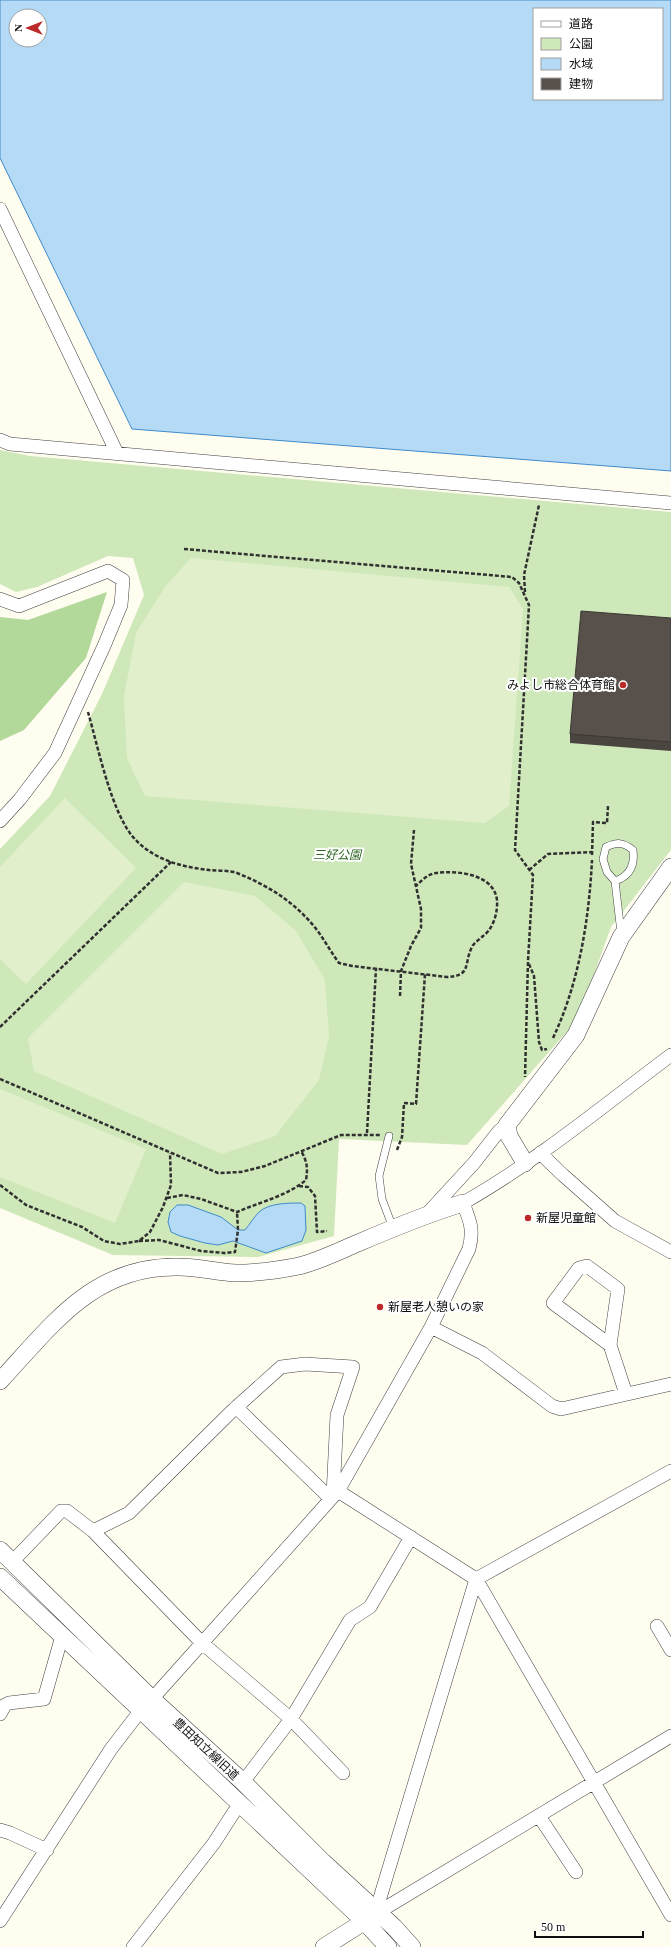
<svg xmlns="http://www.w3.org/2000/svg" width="671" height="1947" font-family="'Times New Roman','Noto Sans JP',serif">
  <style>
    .green { fill: #cfe8ba }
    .forest { fill: #b2d999 }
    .pitch { fill: #e1f0cb }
    .water { fill: #b5daf5; stroke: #3e8bca; fill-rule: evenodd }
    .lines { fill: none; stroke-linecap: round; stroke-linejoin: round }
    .service-casing { stroke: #414141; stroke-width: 8 }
    .minor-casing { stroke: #414141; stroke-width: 14 }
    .tertiary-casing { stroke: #414141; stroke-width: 18 }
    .path { stroke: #303030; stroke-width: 2.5; stroke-dasharray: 4 2; stroke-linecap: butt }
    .service { stroke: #fff; stroke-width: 7 }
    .minor { stroke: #fff; stroke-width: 13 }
    .tertiary { stroke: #fff; stroke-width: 17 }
    .wall { fill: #4b4540 }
    .building { fill: #57504b; stroke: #3d3834 }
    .poi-dot { fill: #bb2a29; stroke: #fff; stroke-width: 1.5 }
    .labels { text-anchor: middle; stroke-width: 4; stroke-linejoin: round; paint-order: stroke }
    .poi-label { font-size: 12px; fill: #0e0e0e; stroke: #fff; text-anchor: start }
    .park-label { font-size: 12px; font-style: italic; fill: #2a651f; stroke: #fff }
    .street-label { font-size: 12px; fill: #0e0e0e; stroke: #fff }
  </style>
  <rect width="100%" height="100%" fill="#fffcf0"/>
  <!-- green -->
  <path class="green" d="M0,450L30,456L671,512V850L611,927L578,1019L467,1145L339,1139L334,1236L258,1257L113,1255L0,1208V849L50,796L102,694L144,595L133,558L108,556L37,587L16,592L0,584Z"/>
  <!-- forest -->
  <path class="forest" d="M107,592L86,658L24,730L0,741V617L28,620Z"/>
  <!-- pitch -->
  <path class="pitch" d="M191,558L509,587L523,609L509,806L485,823L145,796L127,758L124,697L136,633L165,587Z
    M65,798L136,868L26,984L0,959V867Z
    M184,882L255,896L296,931L325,980L329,1036L319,1080L275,1136L222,1154L34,1071L28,1038Z
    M0,1089L146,1149L115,1223L0,1177Z"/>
  <!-- water -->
  <path class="water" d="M0,0H671V471L132,429L0,158ZM534,9H662V99H534ZM16,16H40V40H16Z
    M301,1203L305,1206L306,1230L302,1241L266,1253L233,1241L218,1245L205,1243L180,1236L171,1232L168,1222L170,1212L177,1205H188L221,1217L238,1230H245C250,1224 254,1217 259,1212C269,1203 288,1203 301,1203Z"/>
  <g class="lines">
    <!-- service casing -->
    <g class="service-casing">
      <path id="service" d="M615,881C630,876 635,865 633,850C623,842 617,842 606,847L603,859L607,872L615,881L621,933
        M389,1136L379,1176L382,1199L393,1228"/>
    </g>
    <!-- minor casing -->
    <g class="minor-casing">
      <path id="minor" d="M0,209L117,453
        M0,440L10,444L671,503
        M0,599L19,606L108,571L123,580L121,605L104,646L55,753L20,799L0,821
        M540,1153L563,1175L615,1221L671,1252
        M427,1214L474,1163L499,1131L507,1125
        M431,1327L482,1353L552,1406L561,1409L671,1384
        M610,1345L553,1303L579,1268L587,1266L618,1289L610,1345L626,1394
        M236,1407L330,1498
        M338,1491L476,1579L671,1915
        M93,1531L202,1643L291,1719L343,1773
        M12,1562L61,1511H67L93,1531L129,1513L231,1412L281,1367L305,1364L353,1367L337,1415L333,1495
        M657,1626L671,1650
        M152,1699L338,1491L431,1327L469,1249C474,1229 470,1221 463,1203C537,1161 603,1106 671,1055
        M0,1714L5,1705L9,1703L44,1699L62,1636
        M243,1782L291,1719L350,1620L370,1607L411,1537
        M539,1816L576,1872
        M0,1830L10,1833L47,1850
        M377,1913L380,1898L476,1579L671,1471
        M377,1913L671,1736
        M0,1921L111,1749L141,1710
        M133,1947L214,1843L234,1812L241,1805"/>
    </g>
    <!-- tertiary casing -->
    <g class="tertiary-casing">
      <path id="tertiary" d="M525,1163L509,1136L507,1125L576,1035L621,937L671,867
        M0,1381C53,1324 94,1265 179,1267C198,1267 217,1272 236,1273C257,1273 279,1270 299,1266C319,1261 339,1251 358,1243C393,1228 427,1214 463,1203
        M0,1550L152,1699L243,1782L323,1862L394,1927L412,1947
        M0,1577L364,1921L388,1947
        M324,1947L373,1916"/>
    </g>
    <!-- path -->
    <path class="path" d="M184,549L512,577L519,583L529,605L515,850L533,875L528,961L525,1077
      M525,592L524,575L539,505
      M88,712C98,747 111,811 133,837C153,860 182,867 209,870C218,871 229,870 237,873C269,886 295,902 317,930C325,941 331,952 339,963L352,966L447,977C471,976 464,965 471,949C473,943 479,940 483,936C493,929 498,913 497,900C494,874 457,870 436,873C428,874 422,880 416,886
      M592,855L593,822L607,823L608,806
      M529,870L548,854L592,852
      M529,964L534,976L539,1042L542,1050L547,1049
      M400,996L401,971L411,946L421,928V909L411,864L414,830
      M0,1027L171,862
      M553,1038C579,983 589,920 592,860
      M0,1079L218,1173L241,1172L265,1166L341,1135H380
      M367,1133L376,968
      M397,1150L402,1137L404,1103L416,1104L425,974
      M0,1185L26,1205L82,1227L104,1241L120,1244L139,1241L150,1232L163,1207L171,1185L170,1153
      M299,1186L308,1187L315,1196L317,1232L327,1231
      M167,1198L183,1195L201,1199L237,1212C260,1202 287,1196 306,1180C308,1168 307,1161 301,1151
      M139,1241L159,1240L201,1251L225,1253L235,1252L238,1230L237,1212"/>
    <!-- service -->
    <use href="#service" class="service"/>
    <!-- minor -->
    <use href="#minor" class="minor"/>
    <!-- tertiary -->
    <use href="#tertiary" class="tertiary"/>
  </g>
  <!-- wall -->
  <path class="wall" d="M671,618V751L570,743V734Z"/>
  <!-- building -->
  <path class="building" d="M581,611L671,618V742L570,734Z"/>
  <!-- markers -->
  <g class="poi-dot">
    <circle cx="623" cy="685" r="4"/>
    <circle cx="528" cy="1218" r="4"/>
    <circle cx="380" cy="1307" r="4"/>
  </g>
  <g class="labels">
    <!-- poi labels -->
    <g class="poi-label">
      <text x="615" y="689" text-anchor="end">みよし市総合体育館</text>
      <text x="536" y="1222">新屋児童館</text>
      <text x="388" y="1311">新屋老人憩いの家</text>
    </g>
    <!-- park labels -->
    <g class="park-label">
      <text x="337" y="859">三好公園</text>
    </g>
    <!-- street labels -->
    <g class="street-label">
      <text transform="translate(206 1749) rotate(43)" y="4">豊田知立線旧道</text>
    </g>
  </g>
  <!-- legend -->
  <rect x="533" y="8" width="130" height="92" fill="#ffffff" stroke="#9f9f9f"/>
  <rect x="541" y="21" width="20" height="6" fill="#ffffff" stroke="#9f9f9f"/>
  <text x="569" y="28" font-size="12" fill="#0e0e0e">道路</text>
  <rect x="541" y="38" width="20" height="12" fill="#cfe8ba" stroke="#9f9f9f"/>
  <text x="569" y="48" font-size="12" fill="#0e0e0e">公園</text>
  <rect x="541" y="58" width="20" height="12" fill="#b5daf5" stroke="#9f9f9f"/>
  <text x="569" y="68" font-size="12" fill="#0e0e0e">水域</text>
  <rect x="541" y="78" width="20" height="12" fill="#57504b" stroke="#9f9f9f"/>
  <text x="569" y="88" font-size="12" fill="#0e0e0e">建物</text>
  <!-- north arrow -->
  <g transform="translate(28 28) rotate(270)"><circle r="19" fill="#ffffff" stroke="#9f9f9f"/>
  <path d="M0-3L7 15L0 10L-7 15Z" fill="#bb2a29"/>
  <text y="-6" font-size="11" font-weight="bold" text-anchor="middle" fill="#0e0e0e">N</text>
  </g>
  <!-- scale -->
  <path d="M535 1931v6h108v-6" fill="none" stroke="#0e0e0e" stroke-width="2"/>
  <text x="541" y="1931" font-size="12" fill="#0e0e0e" stroke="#ffffff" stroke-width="3" paint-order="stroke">50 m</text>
</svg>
